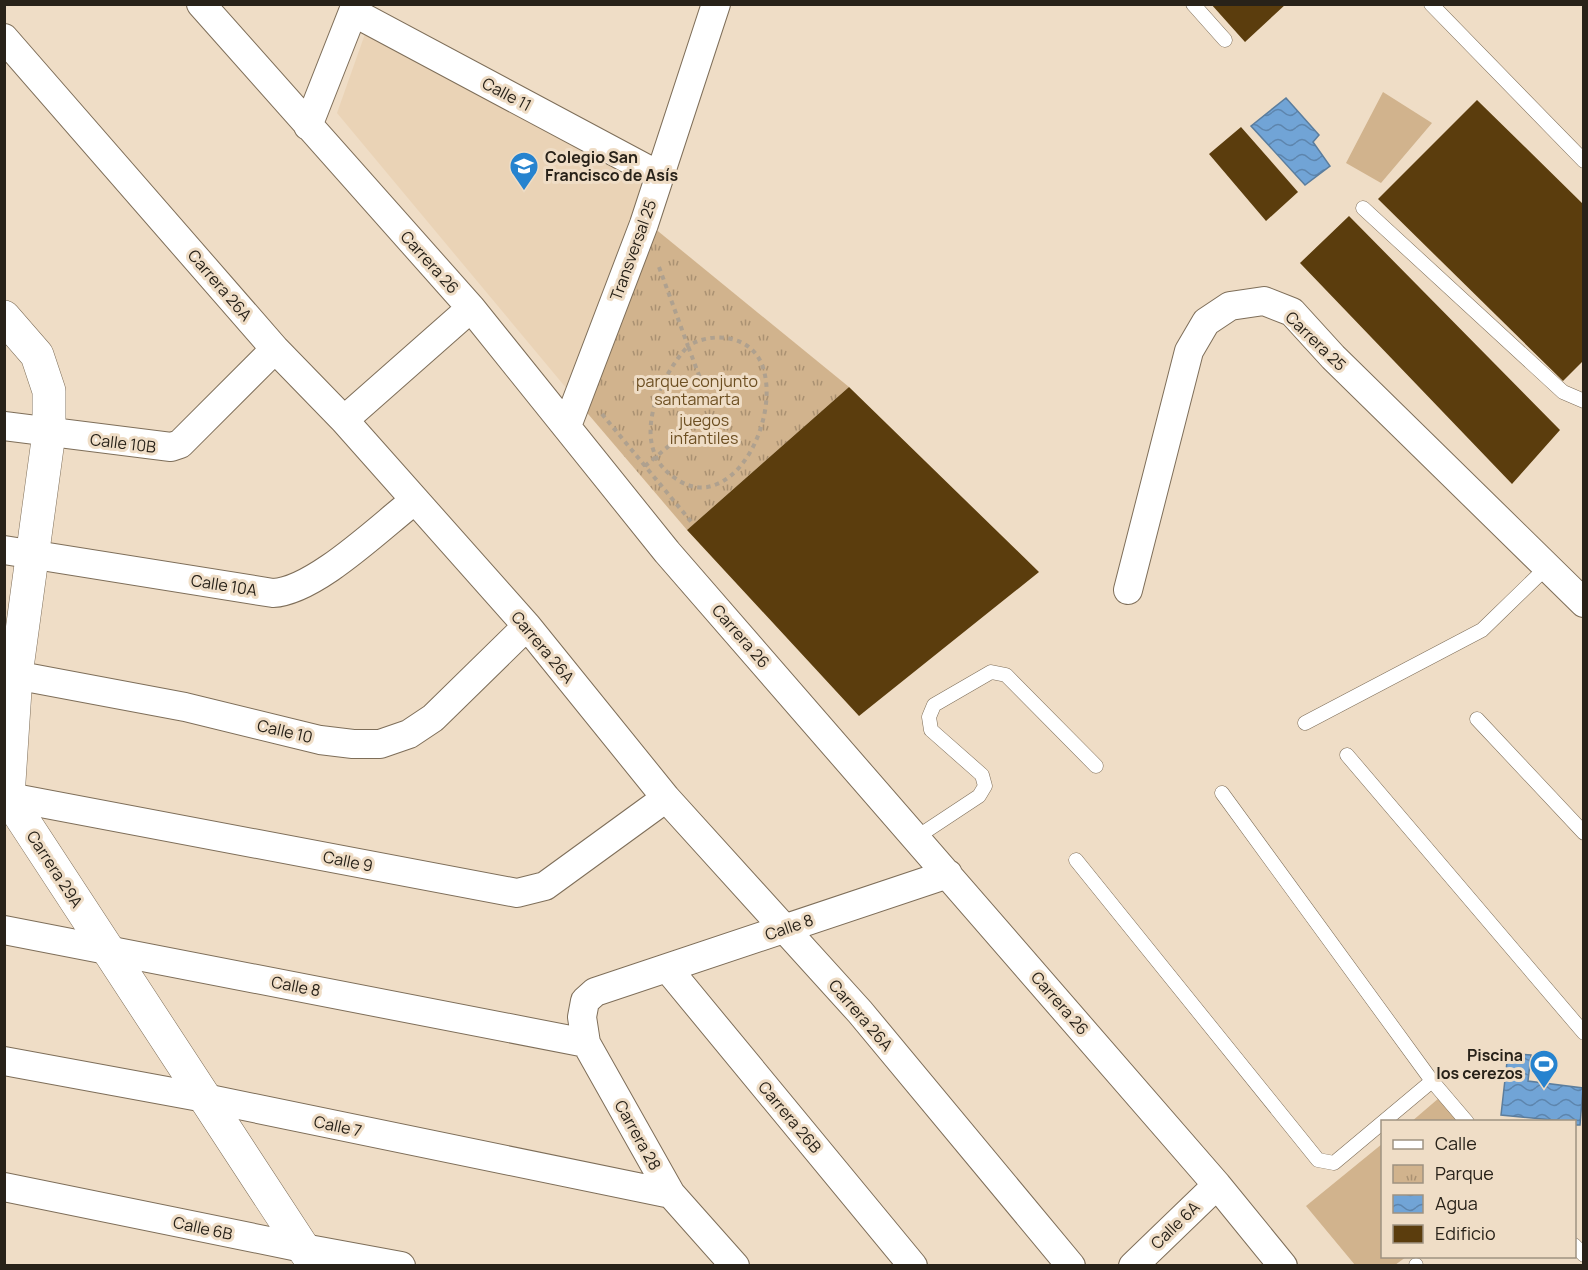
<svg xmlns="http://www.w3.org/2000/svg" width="1588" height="1270" font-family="Manrope,sans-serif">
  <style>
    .built { fill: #ead3b6 }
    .grass { fill: #d1b38d }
    .park { fill: url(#park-tufts) }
    .water { fill: url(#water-waves); stroke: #5b7d9d; stroke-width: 1.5 }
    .building { fill: #5b3d0d }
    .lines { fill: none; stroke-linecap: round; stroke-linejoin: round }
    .service-casing { stroke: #7e6e59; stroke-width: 15 }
    .minor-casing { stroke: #7e6e59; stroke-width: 30 }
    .tertiary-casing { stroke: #7e6e59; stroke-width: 34 }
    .path { stroke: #afa18f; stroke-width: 4; stroke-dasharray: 4.5 4.5; stroke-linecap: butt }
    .service { stroke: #fff; stroke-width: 14 }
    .minor { stroke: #fff; stroke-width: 28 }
    .tertiary { stroke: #fff; stroke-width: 33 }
    .labels { text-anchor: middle; stroke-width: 6; stroke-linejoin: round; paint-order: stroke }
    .street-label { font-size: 16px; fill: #282219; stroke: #efddc6 }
    .poi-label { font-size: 16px; font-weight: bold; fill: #282219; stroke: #efddc6; text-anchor: start }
    .park-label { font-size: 16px; fill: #6d4f22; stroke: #efddc6 }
  </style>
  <defs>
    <pattern id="park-tufts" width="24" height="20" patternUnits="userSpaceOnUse" patternTransform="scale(1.5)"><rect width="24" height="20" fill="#d1b38d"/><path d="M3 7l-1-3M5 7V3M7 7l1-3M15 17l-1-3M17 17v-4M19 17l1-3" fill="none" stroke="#aa9172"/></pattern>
    <pattern id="water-waves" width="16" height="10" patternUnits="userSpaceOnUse" patternTransform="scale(1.5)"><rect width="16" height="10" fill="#71a4d6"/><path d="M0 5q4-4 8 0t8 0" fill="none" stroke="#5d85ad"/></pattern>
  </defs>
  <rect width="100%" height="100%" fill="#efddc6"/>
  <!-- built -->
  <path class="built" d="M371,17L651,171L577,401L337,113Z"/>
  <!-- grass -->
  <path class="grass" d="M1383,92L1432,123L1381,183L1346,163Z
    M1439,1098L1458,1122H1411Z
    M1382,1144V1256L1406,1257L1395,1265H1355L1306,1206Z"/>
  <!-- park -->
  <path class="park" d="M637,214L849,387L687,530L577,401Z"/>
  <!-- water -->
  <path class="water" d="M1286,98L1319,135L1313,142L1330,166L1305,185L1251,126Z
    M1508,1053L1531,1055L1528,1081L1583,1088L1580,1125H1575L1574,1122L1501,1115Z"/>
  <!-- building -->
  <path class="building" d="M1211,4H1286L1245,42Z
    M1477,100L1584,205V360L1563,381L1378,199Z
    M1241,127L1298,192L1266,221L1209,154Z
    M1349,216L1560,430L1512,484L1300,263Z
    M849,387L1039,572L859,716L687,530Z"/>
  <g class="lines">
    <!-- service casing -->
    <g class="service-casing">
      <path id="service" d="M1193,4L1225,40
        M1431,4L1584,161
        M1363,208L1563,392L1584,401
        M1477,719L1584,833
        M1305,723L1482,630L1548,566
        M1347,755L1584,1033
        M1222,793L1432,1081L1467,1122
        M917,837L979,796L985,786L982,775L931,730L929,717L934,705L991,672L1006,675L1096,766
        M1076,860L1318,1160L1334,1163L1432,1081
        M1574,1245L1584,1255
        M1416,1265V1266"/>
    </g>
    <!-- minor casing -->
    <g class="minor-casing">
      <path id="minor" d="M201,4L471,308L667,552L1217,1185L1283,1266
        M353,12L660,176
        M4,38L275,349L344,420L527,626L666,798L860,1012L1071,1266
        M308,126L356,4
        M344,420L471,308
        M4,426L171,447L180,444L275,349
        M567,426L644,224L716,4
        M4,550L273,593C315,591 380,527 415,500
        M1128,590L1189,351L1206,322L1230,306L1264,301L1292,312L1333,357L1584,603
        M4,673L185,707L320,740L353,744H380L409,734L433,718L527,626
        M4,796L517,893L545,886L666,798
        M4,930L586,1043
        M668,969L913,1266
        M4,1061L205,1098L671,1194
        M4,1187L303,1248L401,1266
        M735,1266L671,1194L586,1043L582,1017L585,1001L595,992L948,874
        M1133,1266L1217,1185"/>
    </g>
    <!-- tertiary casing -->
    <g class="tertiary-casing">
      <path id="tertiary" d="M4,317L37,355L49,391V433L16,675L8,797L315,1266"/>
    </g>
    <!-- path -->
    <path class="path" d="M659,267L688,346C712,331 751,335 762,365C777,403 754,469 717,484C704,490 690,488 678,480C627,450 657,380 688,346L700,378
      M602,414L693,524
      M645,466L683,434"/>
    <!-- service -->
    <use href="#service" class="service"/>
    <!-- minor -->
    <use href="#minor" class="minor"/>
    <!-- tertiary -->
    <use href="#tertiary" class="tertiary"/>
  </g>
  <!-- icons -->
  <defs>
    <g id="school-pin" transform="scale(1.5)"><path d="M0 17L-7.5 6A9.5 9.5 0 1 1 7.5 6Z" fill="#2683cf" stroke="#efddc6"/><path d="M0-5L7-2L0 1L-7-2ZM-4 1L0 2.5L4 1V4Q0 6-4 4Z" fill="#fff"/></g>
    <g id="stadium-pin" transform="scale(1.5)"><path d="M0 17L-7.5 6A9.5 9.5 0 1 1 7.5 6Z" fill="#2683cf" stroke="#efddc6"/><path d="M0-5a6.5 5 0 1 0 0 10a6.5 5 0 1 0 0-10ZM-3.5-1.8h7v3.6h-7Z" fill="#fff"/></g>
  </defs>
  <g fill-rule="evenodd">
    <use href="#school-pin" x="524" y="166"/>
    <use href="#stadium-pin" x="1544" y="1064"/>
  </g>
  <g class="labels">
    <!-- street labels -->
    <g class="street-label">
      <text transform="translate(507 94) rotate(28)" y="6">Calle 11</text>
      <text transform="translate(633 250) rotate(-70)" y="6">Transversal 25</text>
      <text transform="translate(430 262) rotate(48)" y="6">Carrera 26</text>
      <text transform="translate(220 285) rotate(49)" y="6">Carrera 26A</text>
      <text transform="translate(1316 341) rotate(44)" y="6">Carrera 25</text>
      <text transform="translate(123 443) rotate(7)" y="6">Calle 10B</text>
      <text transform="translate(224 585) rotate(9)" y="6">Calle 10A</text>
      <text transform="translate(741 636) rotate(49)" y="6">Carrera 26</text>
      <text transform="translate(543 647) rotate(50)" y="6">Carrera 26A</text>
      <text transform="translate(285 731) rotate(13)" y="6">Calle 10</text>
      <text transform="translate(348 861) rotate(11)" y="6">Calle 9</text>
      <text transform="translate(55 869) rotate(57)" y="6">Carrera 29A</text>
      <text transform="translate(789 927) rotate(-19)" y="6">Calle 8</text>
      <text transform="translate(296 986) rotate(11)" y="6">Calle 8</text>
      <text transform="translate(1060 1003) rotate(49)" y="6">Carrera 26</text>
      <text transform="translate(861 1015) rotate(49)" y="6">Carrera 26A</text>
      <text transform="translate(790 1117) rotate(50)" y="6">Carrera 26B</text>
      <text transform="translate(338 1126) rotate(12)" y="6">Calle 7</text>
      <text transform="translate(638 1135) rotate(61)" y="6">Carrera 28</text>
      <text transform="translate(1175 1225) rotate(-44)" y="6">Calle 6A</text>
      <text transform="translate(203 1228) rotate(12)" y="6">Calle 6B</text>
    </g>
    <!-- poi labels -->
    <g class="poi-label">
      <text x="545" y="163">Colegio San<tspan x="545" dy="18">Francisco de Asís</tspan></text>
      <text x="1523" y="1061" text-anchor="end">Piscina<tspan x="1523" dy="18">los cerezos</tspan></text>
    </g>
    <!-- park labels -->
    <g class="park-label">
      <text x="697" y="387">parque conjunto<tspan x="697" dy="18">santamarta</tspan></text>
      <text x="704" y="426">juegos<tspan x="704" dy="18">infantiles</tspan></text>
    </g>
  </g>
  <!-- border -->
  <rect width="1588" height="1270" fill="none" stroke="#282219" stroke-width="12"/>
  <!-- legend -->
  <rect x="1381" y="1120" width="195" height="138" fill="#efddc6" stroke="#9f9281" stroke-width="1.5"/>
  <rect x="1393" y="1140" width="30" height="9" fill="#ffffff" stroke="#9f9281" stroke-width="1.5"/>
  <text x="1435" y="1150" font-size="18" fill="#282219">Calle</text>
  <rect x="1393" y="1165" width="30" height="18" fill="url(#park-tufts)" stroke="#9f9281" stroke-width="1.5"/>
  <text x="1435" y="1180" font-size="18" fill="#282219">Parque</text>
  <rect x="1393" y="1195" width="30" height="18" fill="url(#water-waves)" stroke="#9f9281" stroke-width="1.5"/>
  <text x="1435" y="1210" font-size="18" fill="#282219">Agua</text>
  <rect x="1393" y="1225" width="30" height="18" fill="#5b3d0d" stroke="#9f9281" stroke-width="1.5"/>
  <text x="1435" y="1240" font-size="18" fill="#282219">Edificio</text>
</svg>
